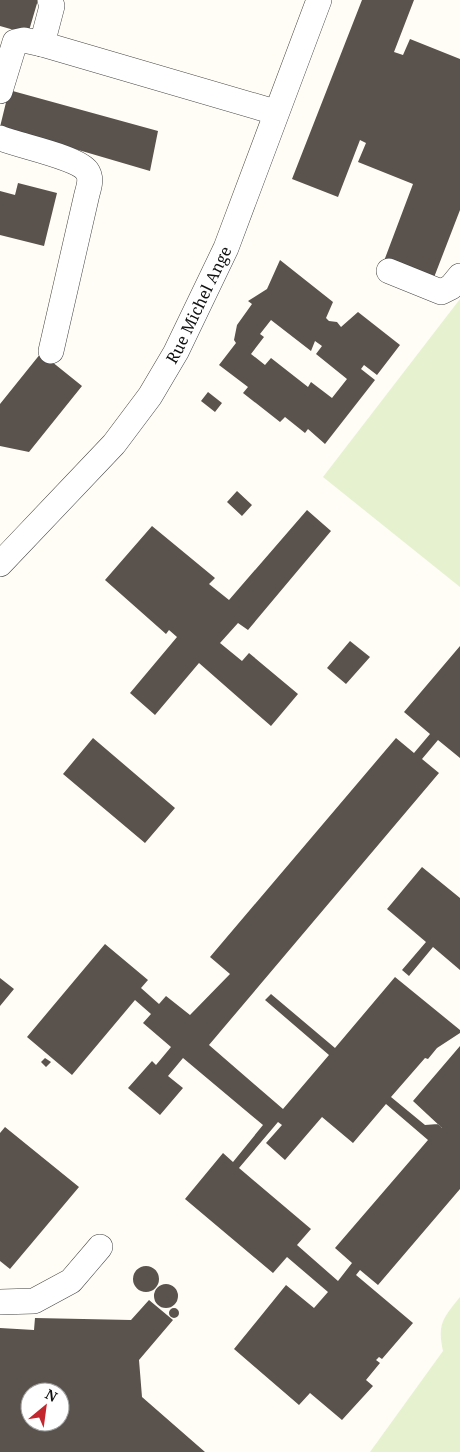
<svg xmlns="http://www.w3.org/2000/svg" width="460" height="1452" font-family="'Noto Serif',serif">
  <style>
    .pitch { fill: #e6f2cf }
    .building { fill: #5a524d; fill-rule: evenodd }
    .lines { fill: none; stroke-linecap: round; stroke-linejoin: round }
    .minor-casing { stroke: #444; stroke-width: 26 }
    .minor { stroke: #fff; stroke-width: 25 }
    .labels { text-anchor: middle; stroke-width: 5; stroke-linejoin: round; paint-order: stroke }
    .street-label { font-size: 16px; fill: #111; stroke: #fff }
  </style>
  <rect width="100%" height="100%" fill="#fffdf5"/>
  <!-- pitch -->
  <path class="pitch" d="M460,299V587L323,477Z
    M460,1297V1452H370L443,1351C437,1324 443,1318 460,1297Z"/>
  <!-- building -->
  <path class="building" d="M0,0H38L28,34L0,26Z
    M362,0H414L394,52L403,55L410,39L460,59V210L433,280L384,261L413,184L358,162L366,143L360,140L338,197L292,179Z
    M9,90L158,131L150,171L0,127Z
    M18,183L57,193L44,246L0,235V191L15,195Z
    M280,260L333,302L326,318L329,321L337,322L341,327L358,312L400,345L377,375L364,365L361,369L375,380L325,444L308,429L305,433L285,417L280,422L243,393L248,387L219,365L236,343L234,340L237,325L252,304L248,301L267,289ZM271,320L311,351L315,341L322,346L316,354L347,379L332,398L311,382L308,387L271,358L265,365L251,354L264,337L260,334Z
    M41,353L82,386L29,452L0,446V404Z
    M208,392L222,403L215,412L201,401Z
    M237,491L252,505L242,516L227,502Z
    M307,510L331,531L248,630L238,623L220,643L242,661L249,653L298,694L271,726L199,663L155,715L130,693L177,637L169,630L166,634L105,580L152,526L215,578L209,584L229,600Z
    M350,641L370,657L346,684L327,668Z
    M460,646V758L438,740L422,759L439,773L209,1045L283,1109L329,1055L265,1000L271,994L335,1048L395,977L460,1030V1033L437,1048L428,1059L425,1058L391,1097L425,1125L438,1124L442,1128L413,1101L460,1046V1189L378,1285L360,1270L356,1275L413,1323L382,1359L379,1357L376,1360L380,1363L366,1380L373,1386L342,1420L310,1393L299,1405L234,1349L286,1285L314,1308L328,1292L287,1257L273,1273L185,1199L223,1153L233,1162L263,1125L183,1058L168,1076L183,1088L160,1115L128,1088L152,1061L156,1065L171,1047L143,1023L151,1014L135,1000L72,1075L27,1037L105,944L148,980L141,988L159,1004L166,996L190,1015L230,974L210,957L396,738L414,753L430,734L404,712ZM386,1104L428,1140L335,1248L352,1263L338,1281L297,1245L311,1229L239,1168L278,1122L282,1125L266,1143L285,1160L322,1117L353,1143Z
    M93,738L175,808L145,843L63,774Z
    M422,867L460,898V970L433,947L409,976L402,970L426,942L387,909Z
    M0,978L14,989L0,1006Z
    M45,1058L51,1062L46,1067L41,1062Z
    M5,1127L79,1187L10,1269L0,1261V1133Z
    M133 1279a13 13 0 1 1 26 0a13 13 0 1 1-26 0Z
    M154 1296a12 12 0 1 1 24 0a12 12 0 1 1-24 0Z
    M149,1300L173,1320L139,1360L142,1397L205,1452H0V1328L34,1330L35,1318L131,1320ZM30,1392H60V1422H30Z
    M169 1313a5 5 0 1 1 10 0a5 5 0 1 1-10 0Z"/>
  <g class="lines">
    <!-- minor casing -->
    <g class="minor-casing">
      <g id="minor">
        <path d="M50,0L52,6L42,44L275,112"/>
        <path d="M0,91L15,42L24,40L42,44"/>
        <path d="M0,138C19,146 77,157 87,171C92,178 89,187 87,194L51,351"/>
        <path d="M389,271L441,292L451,287L460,276"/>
        <path id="s1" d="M0,564L114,444L150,396L176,352L226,248L319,0"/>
        <path d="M0,1302L34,1301L71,1281L100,1247"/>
      </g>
    </g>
    <!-- minor -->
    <use href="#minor" class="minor"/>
  </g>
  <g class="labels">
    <!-- street labels -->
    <g class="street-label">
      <text dy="6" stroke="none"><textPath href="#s1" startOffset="329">Rue Michel Ange</textPath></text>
    </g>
  </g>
  <!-- north arrow -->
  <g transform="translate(45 1407) rotate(29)"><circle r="24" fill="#ffffff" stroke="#a0a0a0"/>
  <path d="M0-4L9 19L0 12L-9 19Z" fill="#c4262e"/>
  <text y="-8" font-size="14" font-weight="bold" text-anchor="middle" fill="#111111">N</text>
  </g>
</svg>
